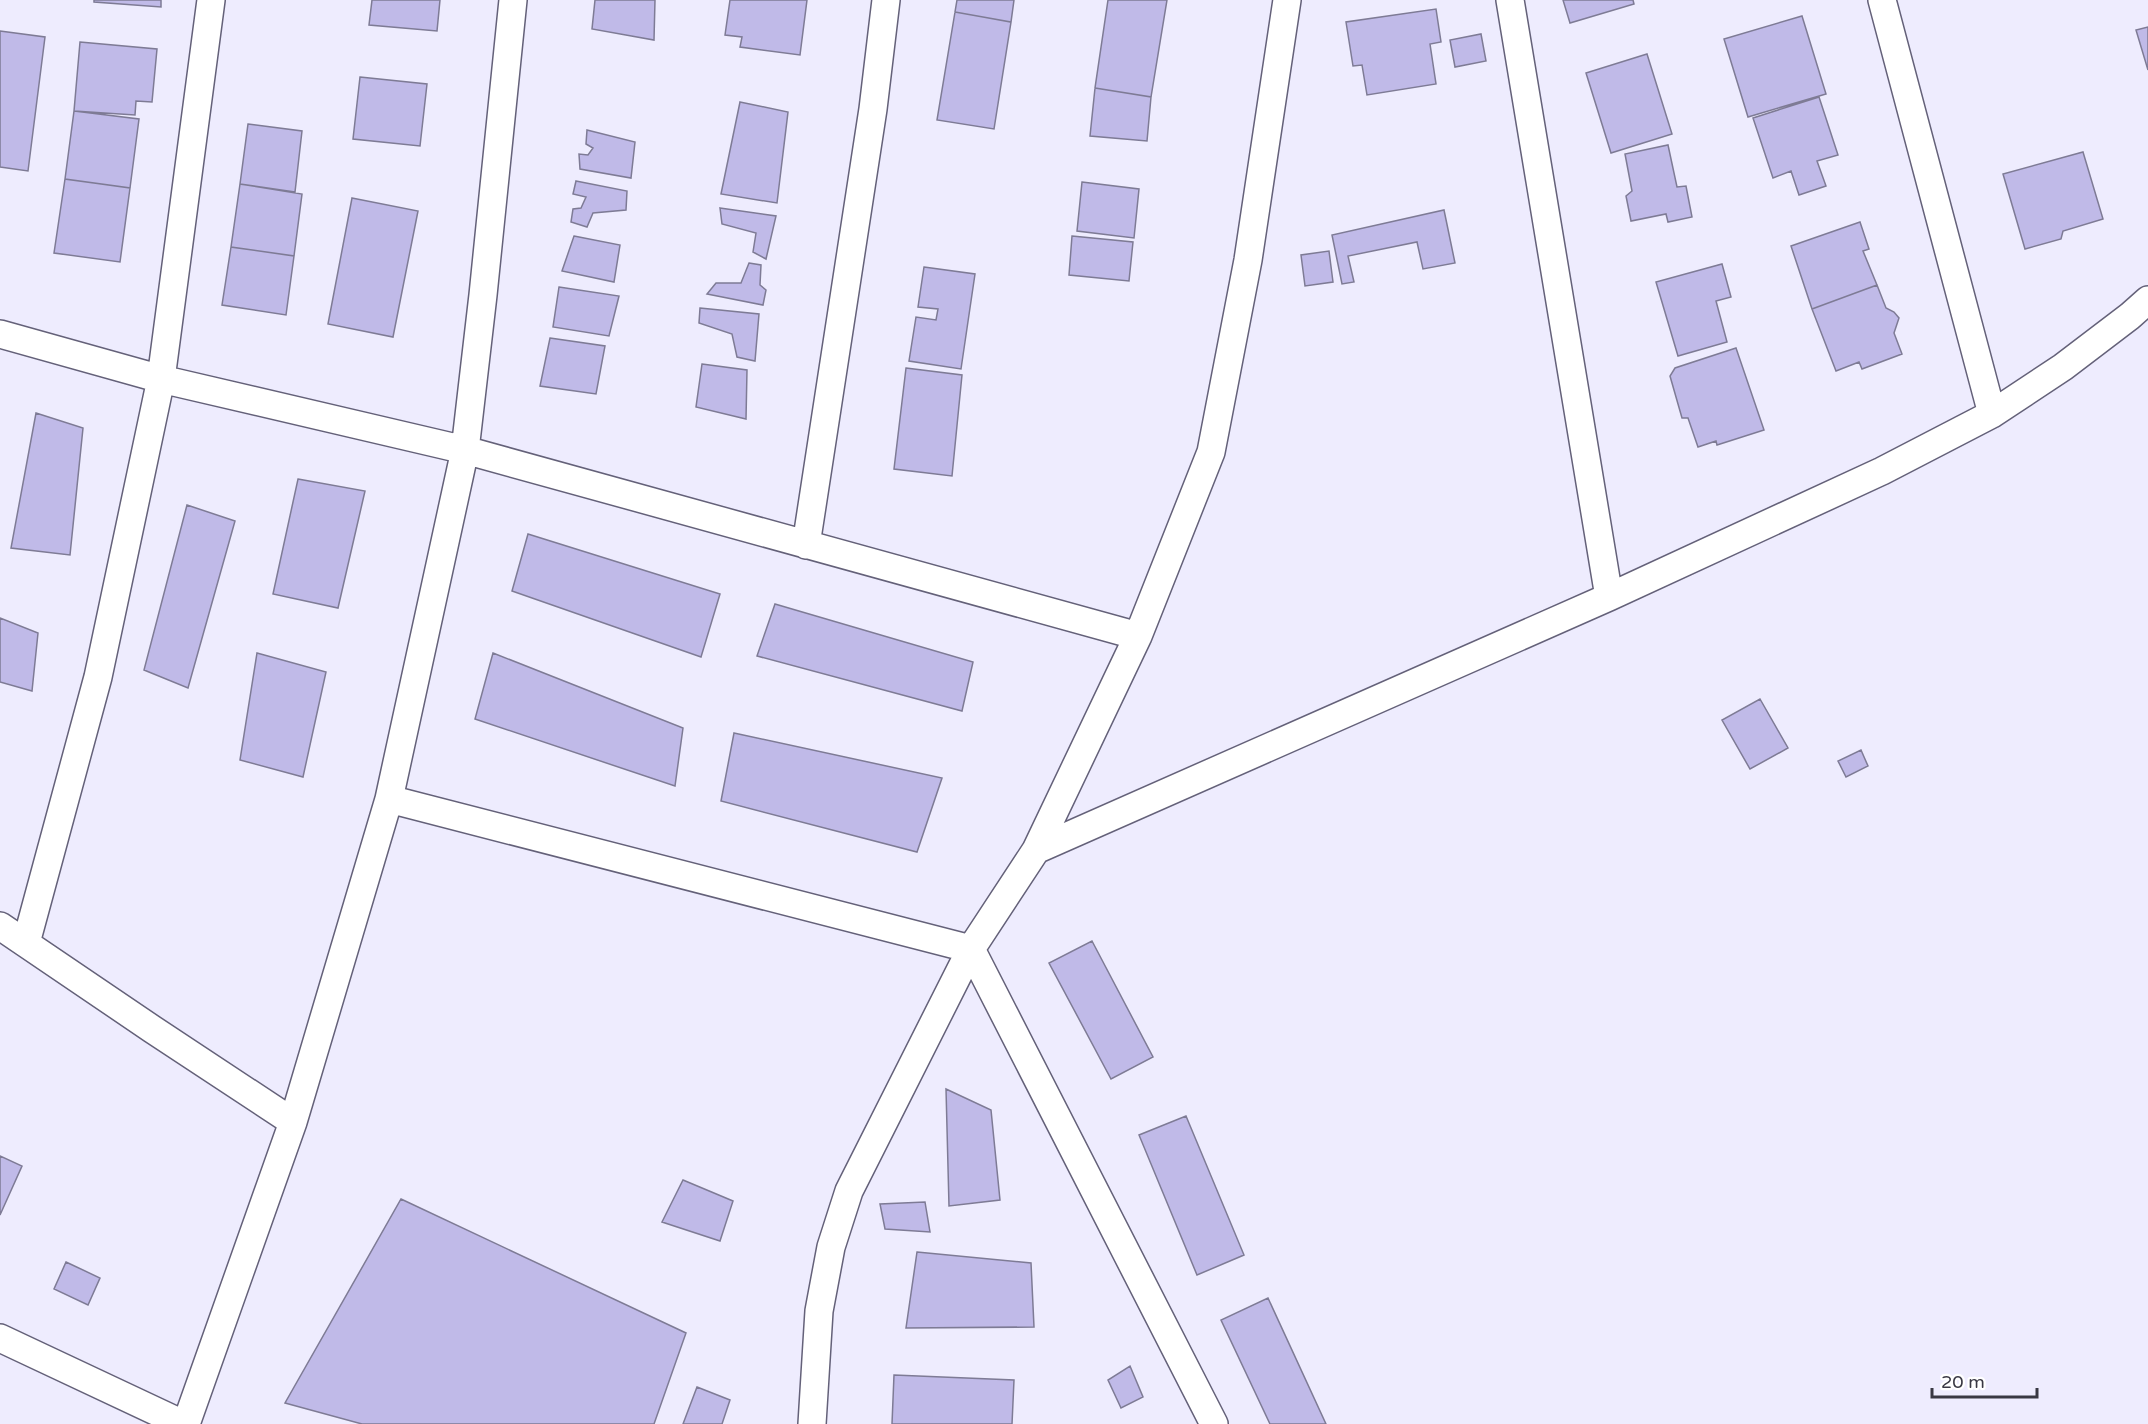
<svg xmlns="http://www.w3.org/2000/svg" width="2148" height="1424" font-family="'Varela Round',sans-serif">
  <style>
    .building { fill: #c0bae8; stroke: #7e7b95; stroke-width: 1.5 }
    .lines { fill: none; stroke-linecap: round; stroke-linejoin: round }
    .minor-casing { stroke: #646179; stroke-width: 30 }
    .minor { stroke: #fff; stroke-width: 27 }
  </style>
  <rect width="100%" height="100%" fill="#eeecfe"/>
  <!-- building -->
  <path class="building" d="M94,0H161V7L94,2Z
    M372,0H440L437,31L369,25Z
    M595,0H655L654,40L592,29Z
    M730,0H807L800,55L740,47L742,37L725,35Z
    M957,0H1014L1011,22L955,12Z
    M1108,0H1167L1151,97L1095,88Z
    M1563,0H1633L1634,4L1570,23Z
    M1436,9L1441,42L1430,44L1436,84L1367,95L1362,65L1353,66L1346,22Z
    M955,12L1011,22L994,129L937,120Z
    M1802,16L1826,94L1748,117L1724,39Z
    M2148,27V70L2136,30Z
    M0,31L45,37L28,171L0,167Z
    M1481,34L1486,61L1455,67L1450,40Z
    M80,42L157,49L152,102L136,101L135,115L74,111Z
    M1647,54L1672,134L1611,153L1586,73Z
    M360,77L427,84L420,146L353,139Z
    M1095,88L1151,97L1147,141L1090,136Z
    M1819,97L1838,155L1817,161L1826,186L1799,195L1791,171L1773,178L1753,118Z
    M740,102L788,112L777,203L721,194Z
    M74,111L139,119L130,188L65,179Z
    M248,124L302,131L295,192L240,184Z
    M587,130L635,142L631,178L580,169L579,154L588,155L593,148L586,144Z
    M1668,145L1677,187L1686,186L1692,217L1668,222L1666,214L1631,221L1626,196L1632,191L1625,154Z
    M2083,152L2103,219L2063,231L2061,239L2025,249L2003,174Z
    M65,179L130,188L120,262L54,253Z
    M576,181L627,191L626,210L593,213L587,227L571,222L573,209L581,208L586,197L573,194Z
    M1082,182L1139,189L1134,238L1077,231Z
    M240,184L302,194L294,256L231,247Z
    M352,198L418,211L393,337L328,324Z
    M720,208L776,216L766,259L753,252L756,233L722,224Z
    M1444,210L1455,263L1423,269L1417,242L1348,256L1354,282L1342,284L1332,235Z
    M1860,222L1869,249L1863,251L1877,285L1812,309L1791,246Z
    M574,236L620,245L614,282L562,271Z
    M1072,236L1133,242L1129,281L1069,275Z
    M231,247L294,256L286,315L222,305Z
    M1329,251L1333,282L1305,286L1301,255Z
    M749,263L761,265L760,285L766,290L763,305L707,294L716,283H741Z
    M1722,264L1731,297L1716,301L1727,342L1678,356L1656,282Z
    M924,267L975,274L961,369L909,361L916,317L936,320L938,309L918,307Z
    M1877,285L1886,308L1894,312L1899,318L1894,333L1902,354L1862,369L1859,362L1836,371L1812,309Z
    M559,287L619,296L609,336L553,327Z
    M700,308L759,314L755,361L737,357L732,334L699,323Z
    M550,338L605,346L596,394L540,386Z
    M1736,348L1764,430L1717,445L1716,441L1698,447L1688,418H1682L1670,376L1675,368Z
    M702,364L747,370L746,419L696,407Z
    M906,368L962,375L952,476L894,469Z
    M36,413L83,428L70,555L11,548Z
    M298,479L365,491L338,608L273,594Z
    M187,505L235,521L188,688L144,670Z
    M528,534L720,594L701,657L512,591Z
    M775,604L973,662L962,711L757,656Z
    M0,618L38,633L32,691L0,682Z
    M257,653L326,672L303,777L240,760Z
    M493,653L683,728L675,786L475,719Z
    M1760,699L1788,748L1750,769L1722,720Z
    M734,733L942,778L917,852L721,801Z
    M1861,750L1868,766L1846,777L1838,761Z
    M1092,941L1153,1057L1111,1079L1049,963Z
    M946,1089L991,1110L1000,1200L949,1206Z
    M1186,1116L1244,1255L1197,1275L1139,1135Z
    M0,1156L22,1166L0,1215Z
    M683,1180L733,1201L720,1241L662,1222Z
    M401,1199L686,1333L654,1424H362L285,1403Z
    M925,1202L930,1232L885,1229L880,1204Z
    M917,1252L1031,1263L1034,1327L906,1328Z
    M66,1262L100,1278L88,1305L54,1289Z
    M1268,1298L1326,1424H1270L1221,1320Z
    M1130,1366L1143,1397L1121,1408L1108,1380Z
    M894,1375L1014,1380L1012,1424H892Z
    M697,1387L730,1400L722,1424H683Z"/>
  <g class="lines">
    <!-- minor casing -->
    <g class="minor-casing">
      <path id="minor" d="M1510,0L1609,597
        M1882,0L1992,414
        M0,334L161,379L465,450L1138,636
        M806,545L873,109L886,0
        M389,799L971,949L1214,1424
        M1036,850L1609,597L1882,471L1992,414L2063,367L2130,316L2148,300
        M0,926L152,1029L293,1122
        M26,943L98,677L161,379L211,0
        M0,1338L183,1424
        M186,1424L293,1122L389,799L465,450L483,295L513,0
        M812,1424L819,1311L831,1247L849,1191L971,949L1036,850L1138,636L1211,452L1248,260L1287,0"/>
    </g>
    <!-- minor -->
    <use href="#minor" class="minor"/>
  </g>
  <!-- scale -->
  <path d="M1932 1388v9h105v-9" fill="none" stroke="#393843" stroke-width="3"/>
  <text x="1941" y="1388" font-size="18" fill="#393843" stroke="#ffffff" stroke-width="4.5" paint-order="stroke">20 m</text>
</svg>
